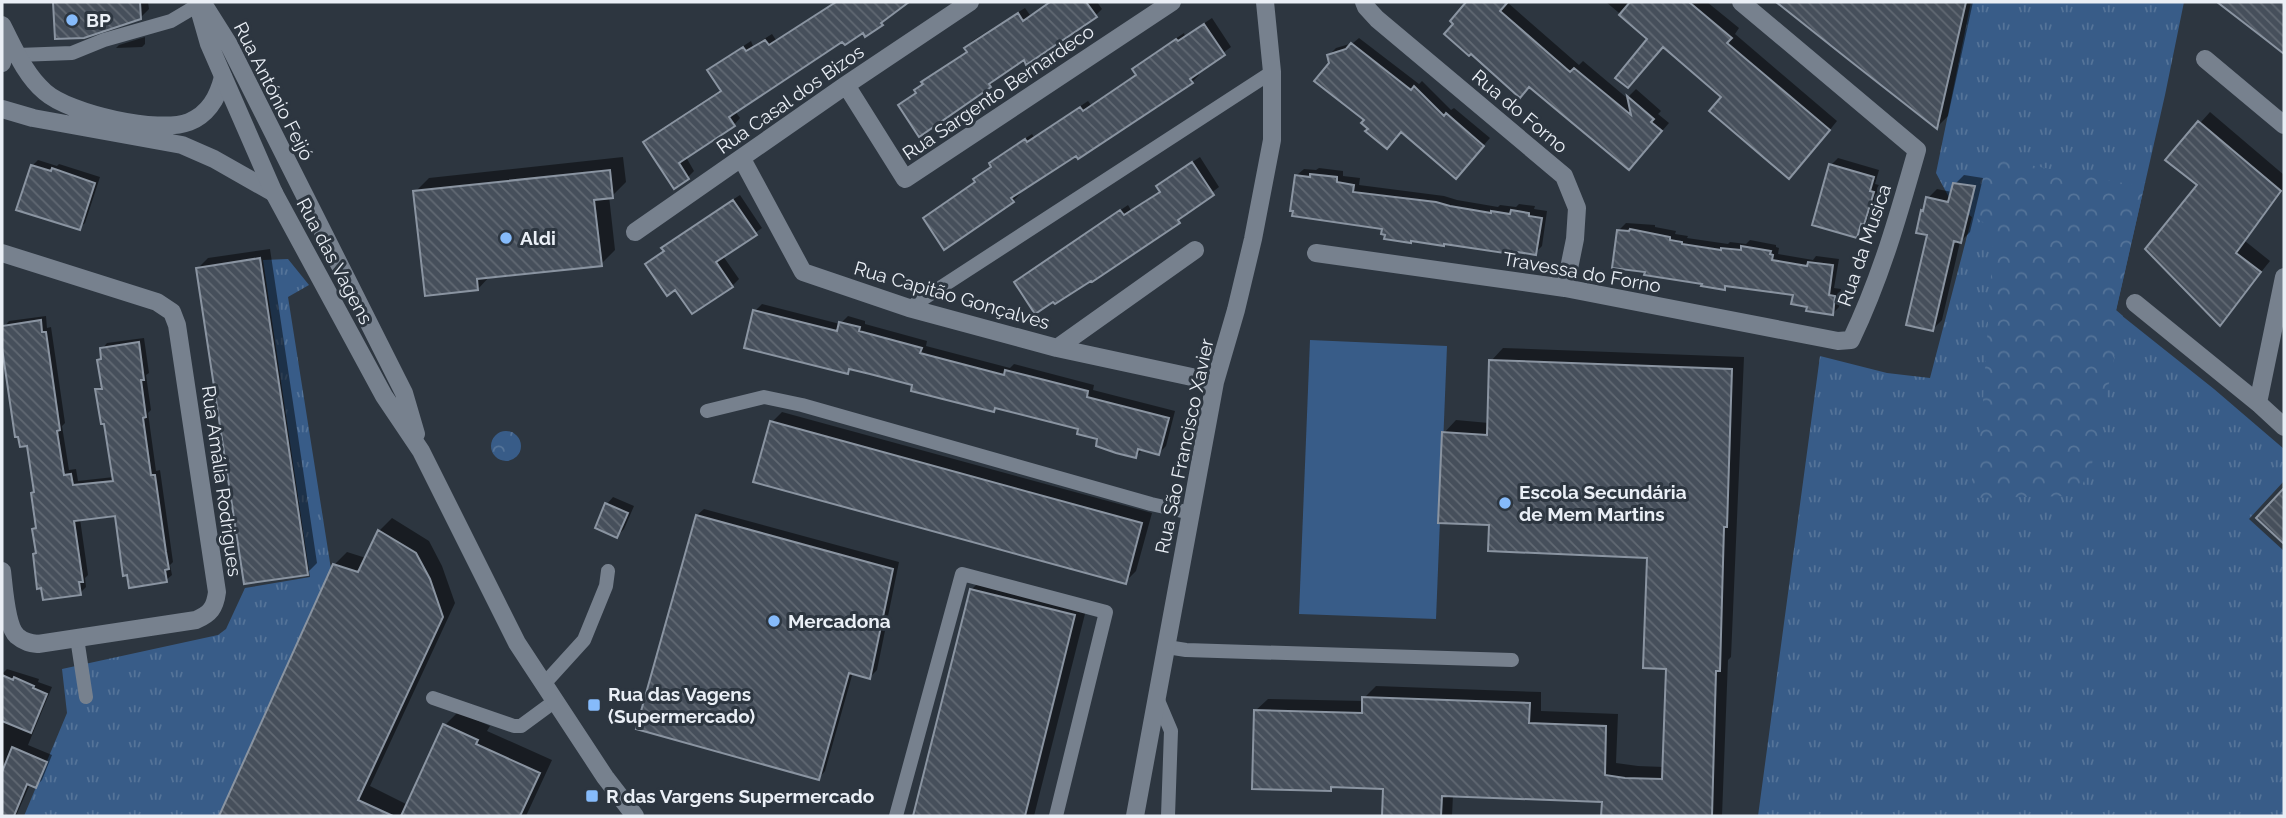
<svg xmlns="http://www.w3.org/2000/svg" width="2286" height="818" font-family="Raleway,sans-serif">
  <style>
    .grass { fill: url(#grass-tufts) }
    .forest { fill: url(#forest-crowns) }
    .pitch { fill: #385c88 }
    .shadow { fill: #0007 }
    .building { fill: url(#building-back-hatch); stroke: #8a94a1; stroke-width: 2 }
    .lines { fill: none; stroke-linecap: round; stroke-linejoin: round }
    .lane { stroke: #77818e; stroke-width: 14 }
    .street { stroke: #77818e; stroke-width: 18 }
    .secondary { stroke: #77818e; stroke-width: 18 }
    .poi-dot { fill: #86bbfb; stroke: #2d3640; stroke-width: 2.5 }
    .labels { text-anchor: middle; stroke-width: 6; stroke-linejoin: round; paint-order: stroke }
    .poi-label { font-size: 19px; font-weight: bold; fill: #eaeff6; stroke: #2d3640; text-anchor: start }
    .street-label { font-size: 19px; fill: #eaeff6; stroke: #2d3640 }
  </style>
  <defs>
    <pattern id="grass-tufts" width="24" height="20" patternUnits="userSpaceOnUse" patternTransform="scale(1.75)"><rect width="24" height="20" fill="#385c88"/><path d="M3 7l-1-3M5 7V3M7 7l1-3M15 17l-1-3M17 17v-4M19 17l1-3" fill="none" stroke="#557499"/></pattern>
    <pattern id="forest-crowns" width="20" height="18" patternUnits="userSpaceOnUse" patternTransform="scale(1.75)"><rect width="20" height="18" fill="#385c88"/><path d="M2 6a3 3 0 1 1 6 0M12 15a3 3 0 1 1 6 0" fill="none" stroke="#557499"/></pattern>
    <pattern id="building-back-hatch" width="6" height="6" patternUnits="userSpaceOnUse" patternTransform="scale(1.75)"><rect width="6" height="6" fill="#464f5b"/><path d="M-1 5l2 2M0 0l6 6M5-1l2 2" fill="none" stroke="#616973"/></pattern>
  </defs>
  <rect width="100%" height="100%" fill="#2d3640"/>
  <!-- grass -->
  <path class="grass" d="M1971,2H2184L2165,95L2116,311L2214,389L2284,449V481L2249,519L2284,551V816H1758L1820,356L1887,373L1930,378L1972,217L1952,203L1936,173Z
    M288,259L309,285L288,297L331,569L219,816H24L67,713L62,669L218,635L226,629L245,588L310,577L263,260Z"/>
  <!-- forest -->
  <path class="forest" d="M2003,160L2144,187L2116,310L2123,316L2092,464L2077,496L1969,498L1982,417L1994,229L1957,206L1986,172Z
    M491 446a15 15 0 1 1 30 0a15 15 0 1 1-30 0Z"/>
  <!-- pitch -->
  <path class="pitch" d="M1310,340L1447,346L1436,619L1299,614Z"/>
  <!-- shadow -->
  <path class="shadow" d="M55,2H148L149,9L140,18L57,37Z
    M840,2H908L865,34L863,31L843,39L735,111L740,118L734,125L686,157L694,171L688,177L646,142L652,135L722,89L710,71L716,64L751,41L753,46L772,34L776,40L829,6L831,8Z
    M1050,2H1097L1102,9L1095,16L995,78L996,79L990,86L900,105L917,91L916,90L930,76L968,51L966,48L972,41L1025,8L1030,15Z
    M1468,2H1507L1579,65L1583,61L1627,98L1636,89L1661,111L1658,114L1669,123L1637,160L1453,20Z
    M1606,2H1707L1739,28L1735,34L1837,121L1798,169L1724,97L1664,45L1649,38Z
    M1779,2H1973L1948,116L1937,127Z
    M1212,18L1231,47L1197,72L1199,75L1192,82L1018,192L1020,194L1013,201L925,218L976,181L975,179L992,166L991,164L998,157L1032,134L1034,137L1088,101L1091,105L1137,74L1134,69L1141,62L1184,33L1185,36Z
    M145,37V44L142,47L116,48L119,45Z
    M1359,38L1419,84L1422,81L1451,110L1454,108L1490,138L1462,170L1401,130L1370,129L1331,63L1329,55L1336,48L1353,43Z
    M2210,112L2284,175V189L2245,241L2270,261L2220,323L2199,185L2167,160Z
    M623,157L626,182L612,196H609L615,250L601,264L490,276L478,289L415,192L429,178Z
    M1200,157L1219,187L1185,213L1186,215L1179,221L1092,280L1023,276L1128,205L1131,210L1150,198L1161,191L1165,180Z
    M1838,158L1879,170L1875,184L1879,185L1871,216L1856,236L1831,165Z
    M38,160L57,166L59,164L100,177L85,223L79,228L32,166Z
    M1319,168L1343,171V176L1360,178L1359,185L1444,196L1457,200L1498,207L1500,205L1516,207L1519,204L1535,206L1534,209L1547,211L1542,246L1535,253L1384,227L1297,175L1304,169L1316,170Z
    M1964,175L1983,178L1970,232L1960,242L1942,320L1933,329L1929,234L1923,211L1928,198L1937,189L1952,192L1955,184Z
    M740,195L762,228L723,256L739,279L732,286L676,288L647,264L665,250L663,248L670,241Z
    M1626,223L1655,225V227L1676,231L1675,234L1688,236L1687,238L1728,244L1730,242L1746,244L1750,240L1776,245V247L1779,248L1778,254L1813,260L1816,256L1839,259L1834,288L1841,289L1839,307L1832,314L1809,306L1795,294L1728,284L1724,288L1619,230Z
    M270,249L317,563L307,573L198,268L208,258Z
    M762,304L840,324L848,316L865,321V324L927,341L926,346L1010,368L1014,364L1033,369L1094,385L1093,390L1175,411L1166,446L1159,453L1143,449L1135,457L1081,427L997,406L994,410L914,384L851,368L847,372L755,311Z
    M46,316L47,328L51,327L65,423L62,426L69,470L76,469L78,481L114,477L105,421L97,390L103,385L99,360L103,357L102,349L107,343L144,338L149,373L146,375L151,410L148,413L156,471L160,470L173,562L170,565L172,575L166,580L116,514L80,519L88,575L85,578L86,587L80,593L34,554L37,551L34,529L37,526L33,493L36,490L4,327L9,321Z
    M1503,348L1744,357L1731,657L1728,660L1722,816H1603L1604,801L1453,795L1452,816H1384L1385,787L1334,785L1330,789L1255,711L1268,699L1364,701V698L1376,686L1541,692V711L1618,714L1616,763L1638,766L1664,767L1668,668L1649,557L1491,523L1444,433L1456,420L1489,423L1491,361Z
    M782,412L1152,513L1136,571L1125,582L772,422Z
    M613,497L634,506L624,529L617,536L607,504Z
    M704,509L899,562L877,670L870,677L853,672L825,771L819,778L697,515Z
    M392,518L429,541L442,566L455,603L370,786L408,805L445,725L458,712L490,726L487,731L552,760L526,816H221L334,565L347,552L366,558L379,531Z
    M985,576L1088,602L1034,816H915L971,590Z
    M7,669L39,679L38,682L52,687L28,745L52,755L42,780L36,786L30,784L16,816H2V674Z"/>
  <!-- building -->
  <path class="building" d="M53,2H140L141,19L84,38L55,39Z
    M836,2H909L881,23L883,25L865,37L863,33L845,45L842,42L729,117L735,126L679,163L689,179L674,189L643,142L721,91L707,70L743,47L746,51L765,40L769,45Z
    M1050,2H1086L1097,17L1026,65L1024,60L989,84L991,87L919,137L898,105L916,93L914,90L923,84L921,82L967,52L964,48L1018,13L1023,21Z
    M1466,2H1508L1500,11L1570,72L1574,68L1631,115L1627,96L1654,119L1651,122L1662,131L1629,170L1529,87L1520,98L1471,54L1469,56L1444,34L1453,24L1450,21Z
    M1630,2H1689L1732,38L1727,43L1830,130L1789,179L1709,111L1721,97L1663,47L1628,88L1615,78L1647,39L1619,15Z
    M1776,2H1966L1937,129L1849,60Z
    M2217,2H2284V54L2265,39Z
    M1204,24L1225,55L1190,79L1193,83L1078,159L1076,156L1011,198L1014,202L944,250L923,218L975,182L973,179L991,167L989,163L1025,139L1027,142L1080,107L1083,111L1136,75L1132,69L1176,39L1178,41Z
    M1351,43L1411,90L1414,86L1444,116L1446,113L1484,146L1456,179L1401,132L1387,149L1365,131L1368,129L1361,123L1364,120L1314,81L1329,63L1327,55L1346,49Z
    M2198,121L2281,191L2236,253L2261,272L2220,326L2145,249L2197,185L2165,160Z
    M1192,162L1214,195L1178,220L1180,223L1092,282L1091,281L1055,304L1053,302L1035,314L1014,282L1120,210L1124,215L1141,204L1160,192L1156,186Z
    M1829,164L1874,177L1870,191L1874,192L1864,225L1861,224L1857,238L1812,225Z
    M31,165L51,171L52,168L95,183L80,230L16,210Z
    M610,170L613,198L594,200L602,266L477,279L478,290L425,296L413,191Z
    M1310,174L1337,177V182L1354,185L1353,192L1436,202L1450,206L1491,213V211L1510,214L1511,210L1529,213V216L1542,218L1536,255L1505,250L1504,253L1444,244V246L1411,241V243L1384,239L1385,235L1381,234L1382,229L1292,216L1293,211H1290L1295,175L1310,177Z
    M1953,183L1975,186L1961,243L1954,241L1933,331L1906,325L1927,235L1916,233L1921,210L1923,211L1926,197L1948,202Z
    M733,200L757,235L716,262L733,287L692,314L675,290L667,296L645,264L664,251L661,248Z
    M1630,229L1670,237V240L1682,242V244L1721,250V248L1741,250V246L1771,251L1770,254L1773,255L1772,260L1807,266L1808,262L1833,265L1829,295L1835,296L1833,315L1806,311L1807,307L1791,304L1793,295L1725,286V290L1701,286L1702,284L1644,275L1645,272L1612,268L1617,230L1629,231Z
    M260,258L308,575L244,584L196,268Z
    M753,310L837,331L839,322L860,327L859,331L922,348L920,353L1004,375L1005,370L1025,375L1088,391L1087,397L1169,418L1159,455L1138,449L1136,458L1116,453L1096,446L1097,439L1077,434L1078,429L995,408L994,412L911,391L912,385L870,374L849,369L848,374L744,348Z
    M41,320L42,332H46L60,430L57,431L64,475L71,474L73,485L113,481L104,424H101L95,389H102L97,360L101,359L100,348L139,342L144,380H141L146,417L143,418L151,475H155L166,552L169,569L165,570L167,582L129,588L127,575L123,576L115,516L74,521L83,582H79L81,595L43,600L41,588L37,589L33,554L36,553L32,529L36,528L31,493L34,492L27,446L20,447L18,437H15L2,348V326Z
    M1489,360L1732,369L1727,527H1724L1720,671H1716L1712,816H1601L1602,802L1442,796L1441,816H1382L1383,789L1331,787V791L1252,789L1254,710L1362,713V697L1530,703L1529,723L1606,726L1605,775L1625,778L1662,779L1666,669L1643,668L1647,558L1488,551L1489,525L1438,523L1442,432L1487,435Z
    M770,421L1142,523L1126,584L753,482Z
    M2284,488V544L2256,518Z
    M605,503L628,513L617,538L595,528Z
    M696,515L893,569L870,679L849,673L819,780L636,729Z
    M378,530L416,553L430,579L443,617L358,800L393,816H219L333,564L358,572Z
    M970,589L1075,615L1058,684L1025,816H913Z
    M2,675L13,680L14,677L34,686L33,688L47,694L31,733L2,721Z
    M443,724L478,740L476,744L540,773L520,816H401Z
    M12,747L47,762L36,788L27,784L14,816H2V772Z"/>
  <g class="lines">
    <!-- lane -->
    <path class="lane" d="M18,55L72,53L104,40L171,21L198,5
      M909,308L1272,72
      M707,411L764,397L802,405L1151,504L1191,513
      M77,638L86,697
      M1167,647L1186,650L1512,660
      M544,684L584,640L606,586L608,571
      M433,698L514,726H521L555,701
      M1157,698L1171,731L1168,816
      M896,816L962,574L1106,612L1056,816"/>
    <!-- street -->
    <path class="street" d="M1364,2L1366,7L1377,19L1564,176L1577,208L1575,239L1565,288
      M2,25C14,48 25,75 45,92C70,114 159,134 189,122C209,114 218,97 223,77
      M2205,59L2284,125
      M2,63L6,46L4,32
      M846,85L905,179L1172,2
      M2,109L33,118L182,145L214,159L274,193
      M742,159L803,272L909,308L1057,348L1215,382
      M635,232L846,85L970,2
      M2,253L157,302L172,312L177,325L217,592C215,608 210,614 196,620L38,644C30,643 24,642 17,636C6,626 4,587 2,571
      M1316,253L1565,288L1838,341L1851,340C1881,277 1898,217 1917,150L1741,2
      M2135,303L2258,403L2284,427
      M1057,348L1195,250
      M2258,403L2284,277
      M1135,816L1215,382L1236,310L1253,239L1272,140V72L1265,2"/>
    <!-- secondary -->
    <path class="secondary" d="M197,2L209,44L274,193L384,396L421,451L517,643L605,777L635,816
      M204,5L228,43L404,393L416,434"/>
  </g>
  <!-- markers -->
  <g class="poi-dot">
    <circle cx="72" cy="20" r="7"/>
    <circle cx="506" cy="238" r="7"/>
    <circle cx="1505" cy="503" r="7"/>
    <circle cx="774" cy="621" r="7"/>
    <rect x="587" y="698" width="14" height="14" rx="3.5"/>
    <rect x="585" y="789" width="14" height="14" rx="3.5"/>
  </g>
  <g class="labels">
    <!-- poi labels -->
    <g class="poi-label">
      <text x="86" y="27">BP</text>
      <text x="520" y="245">Aldi</text>
      <text x="1519" y="499">Escola Secundária<tspan x="1519" dy="22">de Mem Martins</tspan></text>
      <text x="788" y="628">Mercadona</text>
      <text x="608" y="701">Rua das Vagens<tspan x="608" dy="22">(Supermercado)</tspan></text>
      <text x="606" y="803">R das Vargens Supermercado</text>
    </g>
    <!-- street labels -->
    <g class="street-label">
      <text transform="translate(274 91) rotate(63)" y="7">Rua António Feijó</text>
      <text transform="translate(998 92) rotate(-34)" y="7">Rua Sargento Bernardeco</text>
      <text transform="translate(790 99) rotate(-35)" y="7">Rua Casal dos Bizos</text>
      <text transform="translate(1520 111) rotate(40)" y="7">Rua do Forno</text>
      <text transform="translate(1864 245) rotate(-71)" y="7">Rua da Musica</text>
      <text transform="translate(335 261) rotate(62)" y="7">Rua das Vagens</text>
      <text transform="translate(1582 272) rotate(10)" y="7">Travessa do Forno</text>
      <text transform="translate(952 295) rotate(16)" y="7">Rua Capitão Gonçalves</text>
      <text transform="translate(1184 446) rotate(-78)" y="7">Rua São Francisco Xavier</text>
      <text transform="translate(222 481) rotate(82)" y="7">Rua Amália Rodrigues</text>
    </g>
  </g>
  <!-- border -->
  <rect width="2286" height="818" fill="none" stroke="#eaeff6" stroke-width="7"/>
</svg>
